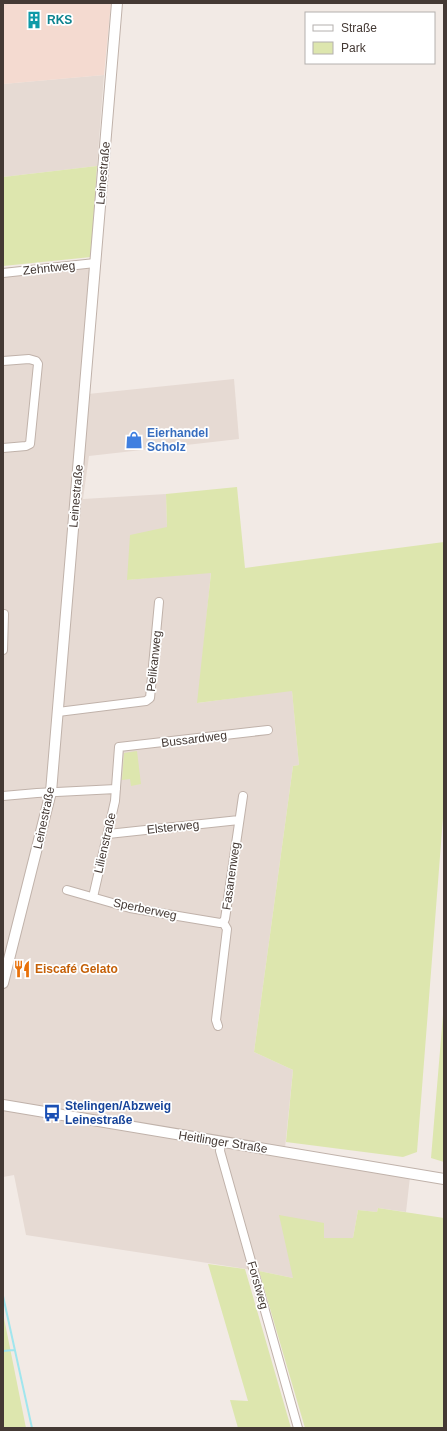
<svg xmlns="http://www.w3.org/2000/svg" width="447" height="1431" font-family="Helvetica,sans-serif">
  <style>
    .residential { fill: #e6dad3 }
    .commercial { fill: #f4dad0 }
    .green { fill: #dde6ae }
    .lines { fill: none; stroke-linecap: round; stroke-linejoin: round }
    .stream { stroke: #a1e6ee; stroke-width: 2 }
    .minor-casing { stroke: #c0b2aa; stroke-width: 10 }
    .tertiary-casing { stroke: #c0b2aa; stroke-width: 12 }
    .minor { stroke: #fff; stroke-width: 8 }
    .tertiary { stroke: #fff; stroke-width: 10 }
    .labels { text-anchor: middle; stroke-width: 3.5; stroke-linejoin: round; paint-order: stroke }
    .culture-label { font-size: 12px; font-weight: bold; fill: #0d838f; stroke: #fff; text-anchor: start }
    .street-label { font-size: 12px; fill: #443934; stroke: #fff }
    .shop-label { font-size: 12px; font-weight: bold; fill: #366cbe; stroke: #fff; text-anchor: start }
    .food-label { font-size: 12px; font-weight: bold; fill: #c56008; stroke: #fff; text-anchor: start }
    .transit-label { font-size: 12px; font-weight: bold; fill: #164399; stroke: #fff; text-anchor: start }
  </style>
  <rect width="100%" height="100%" fill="#f2eae5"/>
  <!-- residential -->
  <path class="residential" d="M104,75L97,166L3,177V84Z
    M100,259L88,394L234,379L239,439L89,456L83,499L166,494L167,527L127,580L211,572L198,703L292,690L299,765L293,766L254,1052L293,1070L284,1158L410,1177L406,1212L378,1208L377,1212L358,1210L353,1238H324L293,1278L259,1271L26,1235L14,1175L3,1177V268Z"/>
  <!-- commercial -->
  <path class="commercial" d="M3,3H111L104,75L3,84Z"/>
  <!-- green -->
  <path class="green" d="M97,166L91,257L3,266V177Z
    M237,487L245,568L444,542V805L417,1152L403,1157L286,1142L293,1070L254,1052L293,766L299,765L292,691L197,703L211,573L127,580L130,535L167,527L166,494Z
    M137,751L141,784L131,786L130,779L122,780L124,753Z
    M444,1003V1162L431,1158Z
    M378,1208L444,1218V1428H305L259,1271L293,1278L279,1215L324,1223V1238H353L358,1210L377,1212Z
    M208,1264L245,1269L291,1428H238L230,1400L248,1401Z
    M3,1313L26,1428H3Z"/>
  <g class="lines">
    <!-- stream -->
    <path class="stream" d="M3,1296L32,1428
      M3,1351L14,1350"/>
    <!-- minor casing -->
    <g class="minor-casing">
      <path id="minor" d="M3,273L95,263
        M3,361L29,359L36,361L38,364L30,444L26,446L3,448
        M3,650L4,614
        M58,712L146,701L150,698L159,602
        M3,796L37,793L116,789
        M108,834L239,820
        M67,890L130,908L220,923L223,922
        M93,897L115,801L119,747L268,730
        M223,922L225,919L243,796
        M218,1026L216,1020L227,929L223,922
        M221,1142L220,1151L298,1428"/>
    </g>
    <!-- tertiary casing -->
    <g class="tertiary-casing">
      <path id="tertiary" d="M3,983L51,792L117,3
        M3,1105L444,1179"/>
    </g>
    <!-- minor -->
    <use href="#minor" class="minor"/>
    <!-- tertiary -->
    <use href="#tertiary" class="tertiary"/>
  </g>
  <!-- icons -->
  <defs>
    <g id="building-bare" transform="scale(1.38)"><path d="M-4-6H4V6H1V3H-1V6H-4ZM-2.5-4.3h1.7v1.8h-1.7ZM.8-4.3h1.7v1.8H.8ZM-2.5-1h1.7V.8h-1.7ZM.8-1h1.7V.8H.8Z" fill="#0f9aa8" stroke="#fff" stroke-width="2.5" paint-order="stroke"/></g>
    <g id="shop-bare" transform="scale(1.38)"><path d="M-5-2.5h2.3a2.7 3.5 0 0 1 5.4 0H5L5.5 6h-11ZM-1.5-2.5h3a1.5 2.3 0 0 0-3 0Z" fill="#3f7fe0" stroke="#fff" stroke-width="2.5" paint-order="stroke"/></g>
    <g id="restaurant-bare" transform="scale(1.38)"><path d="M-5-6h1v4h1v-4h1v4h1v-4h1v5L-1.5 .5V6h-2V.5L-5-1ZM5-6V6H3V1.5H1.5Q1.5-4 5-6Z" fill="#e8710a" stroke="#fff" stroke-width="2.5" paint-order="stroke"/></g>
    <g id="bus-bare" transform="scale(1.38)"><path d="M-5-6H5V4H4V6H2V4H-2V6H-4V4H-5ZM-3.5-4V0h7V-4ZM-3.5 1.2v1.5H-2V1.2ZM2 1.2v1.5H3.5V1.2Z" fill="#1a4fb4" stroke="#fff" stroke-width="2.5" paint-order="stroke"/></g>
  </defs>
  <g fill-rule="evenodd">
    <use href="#building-bare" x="34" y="20"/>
    <use href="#shop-bare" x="134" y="440"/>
    <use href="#restaurant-bare" x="22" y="969"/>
    <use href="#bus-bare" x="52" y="1113"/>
  </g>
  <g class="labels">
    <!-- culture labels -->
    <g class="culture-label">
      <text x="47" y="24">RKS</text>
    </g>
    <!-- street labels -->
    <g class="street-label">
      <text transform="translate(103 173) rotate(-85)" y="4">Leinestraße</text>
      <text transform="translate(49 268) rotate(-6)" y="4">Zehntweg</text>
      <text transform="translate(76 496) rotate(-85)" y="4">Leinestraße</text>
      <text transform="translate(154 661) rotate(-84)" y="4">Pelikanweg</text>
      <text transform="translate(194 739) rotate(-7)" y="4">Bussardweg</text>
      <text transform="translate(44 818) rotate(-78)" y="4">Leinestraße</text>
      <text transform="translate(173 827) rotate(-6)" y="4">Elsterweg</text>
      <text transform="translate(105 843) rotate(-77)" y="4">Lilienstraße</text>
      <text transform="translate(231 876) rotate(-82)" y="4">Fasanenweg</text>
      <text transform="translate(145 909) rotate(12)" y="4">Sperberweg</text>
      <text transform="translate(223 1142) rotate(9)" y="4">Heitlinger Straße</text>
      <text transform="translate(258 1285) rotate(74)" y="4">Forstweg</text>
    </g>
    <!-- shop labels -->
    <g class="shop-label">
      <text x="147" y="437">Eierhandel<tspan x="147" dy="14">Scholz</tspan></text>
    </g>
    <!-- food labels -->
    <g class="food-label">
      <text x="35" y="973">Eiscafé Gelato</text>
    </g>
    <!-- transit labels -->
    <g class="transit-label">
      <text x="65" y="1110">Stelingen/Abzweig<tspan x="65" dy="14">Leinestraße</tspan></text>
    </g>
  </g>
  <!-- border -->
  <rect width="447" height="1431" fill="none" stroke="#443934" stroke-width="8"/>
  <!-- legend -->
  <rect x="305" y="12" width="130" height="52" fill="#ffffff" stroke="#b4b0ae"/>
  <rect x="313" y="25" width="20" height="6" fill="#ffffff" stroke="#b4b0ae"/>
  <text x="341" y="32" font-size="12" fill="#443934">Straße</text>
  <rect x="313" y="42" width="20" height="12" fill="#dde6ae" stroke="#b4b0ae"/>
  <text x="341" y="52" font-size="12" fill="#443934">Park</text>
</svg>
